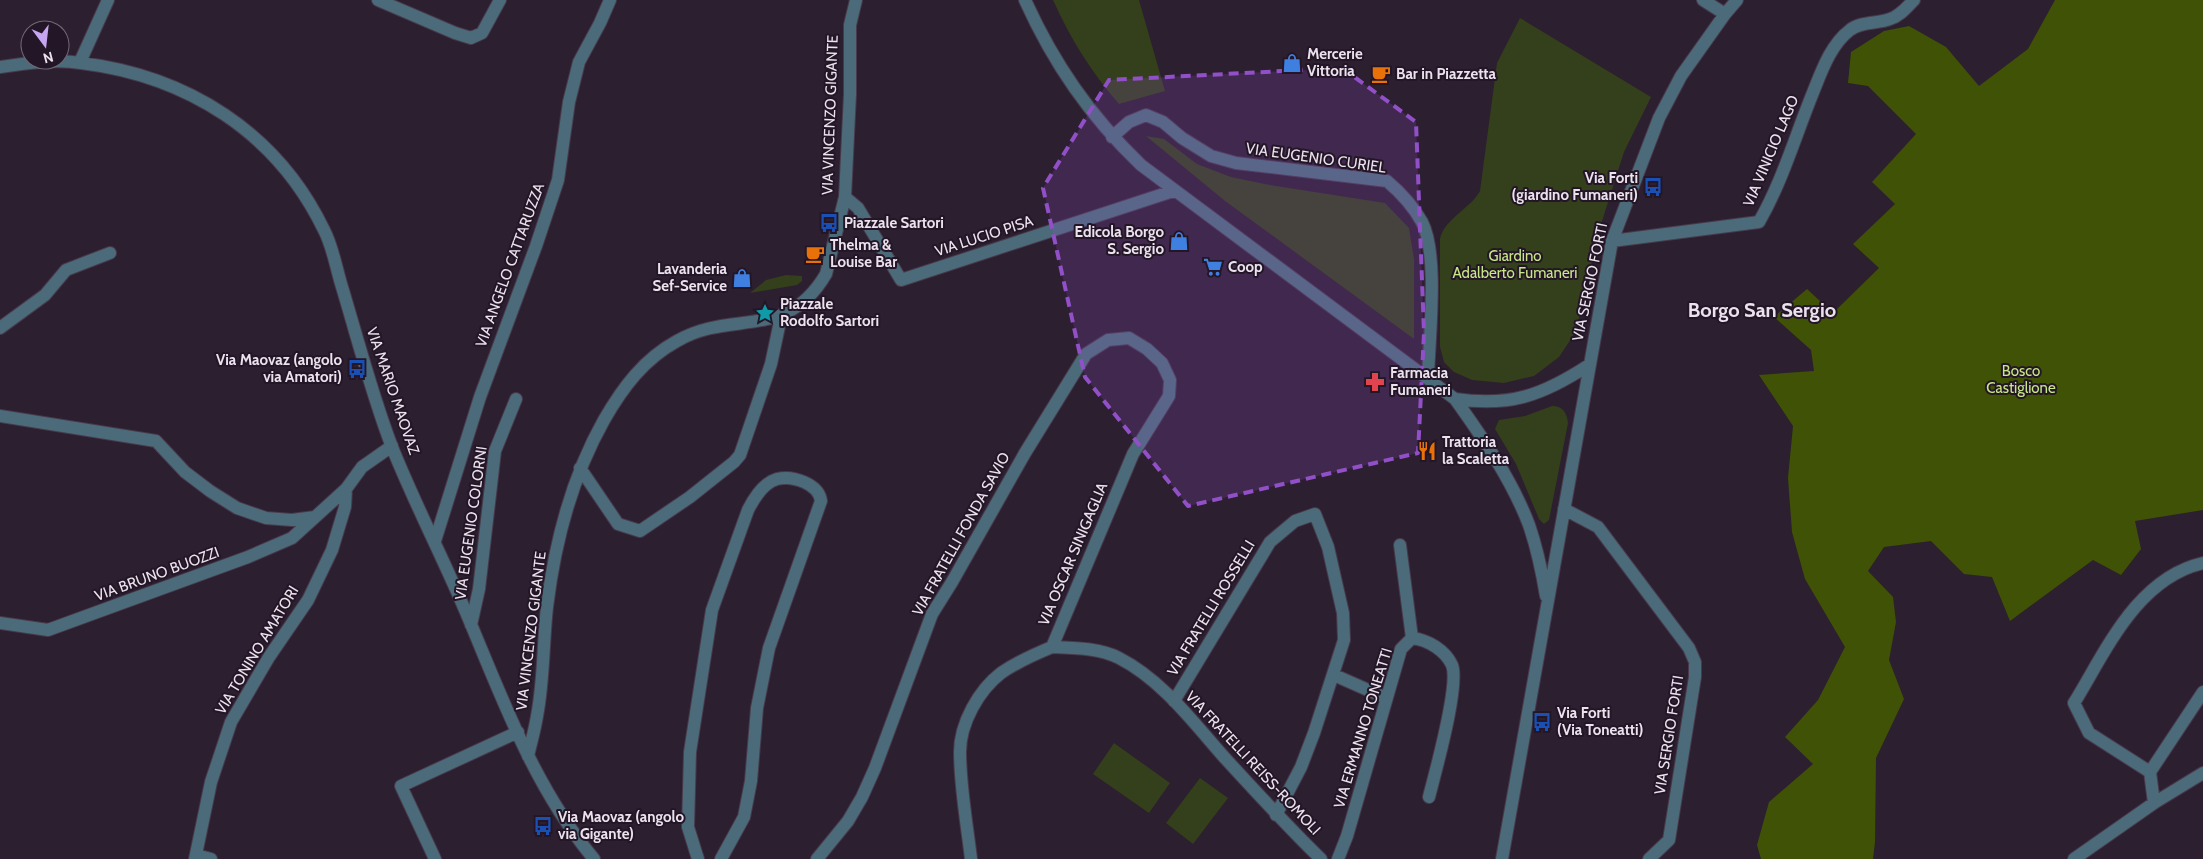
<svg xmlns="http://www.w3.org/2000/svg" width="2203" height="859" font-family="Cabin,sans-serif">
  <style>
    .green { fill: #343f1b }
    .forest { fill: #405205 }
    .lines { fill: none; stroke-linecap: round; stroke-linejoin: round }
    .minor-casing { stroke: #473a4b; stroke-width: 14 }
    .minor { stroke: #4b6b7a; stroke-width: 12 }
    .marked { fill: #9150c8; fill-opacity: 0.2; stroke: #9150c8; stroke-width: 4; stroke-dasharray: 10 6; stroke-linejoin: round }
    .labels { text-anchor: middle; stroke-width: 4; stroke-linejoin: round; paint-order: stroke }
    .poi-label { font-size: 15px; font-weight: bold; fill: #ebe2ee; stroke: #231626; text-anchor: start }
    .street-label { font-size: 15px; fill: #ebe2ee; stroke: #231626 }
    .park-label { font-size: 15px; fill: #c8e786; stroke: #231626 }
    .district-label { font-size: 20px; font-weight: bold; fill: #ebe2ee; stroke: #231626 }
  </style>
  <rect width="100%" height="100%" fill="#2c1f30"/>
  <!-- green -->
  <path class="green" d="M1053,0H1139L1165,91L1119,104C1091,72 1070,38 1053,0Z
    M1520,18L1651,97L1624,152L1596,240L1584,303L1573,336L1559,357L1534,376L1504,383L1472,380L1454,372L1444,362L1440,347V239C1444,219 1470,209 1480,191L1497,63Z
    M1146,136L1164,139L1197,164L1231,177L1270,185L1385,203L1409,228L1414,259V339L1225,201Z
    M786,275L802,276V281L797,285L750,293L766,280Z
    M1552,406C1563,406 1567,413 1568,423L1549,520L1544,524L1539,519L1516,464L1495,429L1499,420L1525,416Z
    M1114,743L1170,783L1149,813L1093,774Z
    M1200,778L1228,798L1193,844L1166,823Z"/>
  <!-- forest -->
  <path class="forest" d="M2055,0H2203V510L2135,521L2141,549L2121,575L2093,560L2010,621L1992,577L1964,574L1931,541L1884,547L1868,571L1893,597L1896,622L1889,660L1904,699L1876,758L1875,842L1873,859H1761L1757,845L1769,802L1813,764L1785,737L1818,700L1845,647L1805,579L1792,532L1788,478L1793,426L1759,375L1814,371L1811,350L1774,317L1807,289L1833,313L1879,268L1853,244L1895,204L1872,182L1916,134L1868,86L1848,83L1851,52L1884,31L1909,26L1946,47L1979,86L2028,49Z"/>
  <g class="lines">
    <!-- minor casing -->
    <g class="minor-casing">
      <path id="minor" d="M378,0L455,33L471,38L482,33L500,0
        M1025,0C1054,64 1090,116 1141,165L1455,399C1483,438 1512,480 1529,525C1537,548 1542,572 1546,596
        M1703,0L1725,14
        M80,62L108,0
        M0,67C27,63 54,59 81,63C187,76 277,132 324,230C333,247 336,268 342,287C358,340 372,395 392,447C414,502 442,556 465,610C502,697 533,786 594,859
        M1112,137L1129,122L1146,115L1163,122L1182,138L1211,156L1236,163L1387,181C1400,192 1413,206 1422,222C1439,255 1429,338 1428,378
        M845,197L858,208L901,280L1173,191
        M1612,241L1759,222C1782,182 1795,137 1812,95C1821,73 1830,45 1850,30C1861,21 1878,24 1890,19C1900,16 1907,7 1914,0
        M0,328L45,295L66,270L110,253
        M1455,399C1511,407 1543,395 1589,365
        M0,416L156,441L185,472L210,491L237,508L266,518L292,520L315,517
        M580,468L618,524L640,531L690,497L734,462L740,455L771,364L781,317
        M1564,509L1598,527L1689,648L1695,662V677L1669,840L1649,859
        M435,541L480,397L536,246L558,180L569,102L579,62L600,23L610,0
        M1400,545L1412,638
        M0,623L48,630L248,557L292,538L346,489L362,467L392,446
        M471,625L479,589L495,451L516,399
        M1052,647C1075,648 1099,648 1119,658C1162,680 1193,722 1224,757C1256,792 1287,826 1321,859
        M1334,675L1386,698
        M1174,701L1270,542L1295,521L1315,514L1328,547L1343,613L1344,640L1314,733L1301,767L1276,815
        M528,756C531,743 535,729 537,716C544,680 543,643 547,607C555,541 572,477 604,420C623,387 644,359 677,341C732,309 786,342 826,274L845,197L850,94V25L856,0
        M2150,772L2089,733L2074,703C2106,651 2137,578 2203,563
        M2154,803L2150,772L2203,692
        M196,855L211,859
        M195,859L211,782L231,722L269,657L308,600L332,550L345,507L346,489
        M435,859L401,786L518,732
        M698,859L688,827L690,752L712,610L748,510C754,498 763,483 777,479C793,475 819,484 821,501L769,648L757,708L751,781L744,817L721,859
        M817,859L848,821L862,797L875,768L932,614L952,582L1025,453L1086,354L1108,340L1129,338L1147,349L1162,363L1170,380L1169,396L1133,454L1052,647C1035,654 1017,662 1001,673C979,690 960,723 960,752C960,787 967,824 971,859
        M1338,859L1347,836L1401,649L1412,638C1428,640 1445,650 1452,665C1460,685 1435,773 1429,797
        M1502,859L1612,241L1659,118L1681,76L1725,14L1737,0
        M2074,859L2154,803L2203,773"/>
    </g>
    <!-- minor -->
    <use href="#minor" class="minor"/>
  </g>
  <!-- marked area -->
  <path class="marked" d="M1342,68L1416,122L1424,333L1418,453L1188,506L1085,377L1043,188L1109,80Z"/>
  <!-- icons -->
  <defs>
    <g id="shop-bare" transform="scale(1.5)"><path d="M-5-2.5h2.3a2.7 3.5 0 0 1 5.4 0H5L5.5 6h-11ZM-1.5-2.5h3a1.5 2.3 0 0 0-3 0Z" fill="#3f7fe0" stroke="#231626" stroke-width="2.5" paint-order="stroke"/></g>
    <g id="cafe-bare" transform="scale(1.5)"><path d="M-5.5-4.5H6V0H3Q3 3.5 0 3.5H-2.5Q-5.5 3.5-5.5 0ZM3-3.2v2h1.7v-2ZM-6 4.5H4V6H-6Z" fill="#e8710a" stroke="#231626" stroke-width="2.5" paint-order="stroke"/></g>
    <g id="bus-bare" transform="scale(1.5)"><path d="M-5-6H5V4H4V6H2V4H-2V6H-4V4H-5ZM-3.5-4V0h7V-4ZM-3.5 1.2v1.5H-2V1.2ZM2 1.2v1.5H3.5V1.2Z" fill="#1a4fb4" stroke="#231626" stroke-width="2.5" paint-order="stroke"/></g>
    <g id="supermarket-bare" transform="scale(1.5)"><path d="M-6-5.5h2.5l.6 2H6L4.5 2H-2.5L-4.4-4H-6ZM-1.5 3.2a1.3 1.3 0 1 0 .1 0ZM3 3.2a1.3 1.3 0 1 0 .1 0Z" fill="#3f7fe0" stroke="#231626" stroke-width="2.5" paint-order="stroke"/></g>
    <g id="sight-bare" transform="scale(1.5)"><path d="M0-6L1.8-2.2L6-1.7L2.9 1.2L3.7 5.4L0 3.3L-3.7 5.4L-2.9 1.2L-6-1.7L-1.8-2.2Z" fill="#0f9aa8" stroke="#231626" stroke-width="2.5" paint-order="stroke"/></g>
    <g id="pharmacy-bare" transform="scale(1.5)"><path d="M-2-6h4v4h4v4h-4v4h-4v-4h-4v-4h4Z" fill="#e0444e" stroke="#231626" stroke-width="2.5" paint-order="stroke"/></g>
    <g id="restaurant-bare" transform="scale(1.5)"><path d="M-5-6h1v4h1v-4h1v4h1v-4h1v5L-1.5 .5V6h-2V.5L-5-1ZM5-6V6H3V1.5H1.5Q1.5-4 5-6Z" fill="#e8710a" stroke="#231626" stroke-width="2.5" paint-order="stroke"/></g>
  </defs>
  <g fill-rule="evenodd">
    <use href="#shop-bare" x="1292" y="63"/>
    <use href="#cafe-bare" x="1381" y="74"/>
    <use href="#bus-bare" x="1653" y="187"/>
    <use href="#bus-bare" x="829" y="223"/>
    <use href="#shop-bare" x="1179" y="241"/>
    <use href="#cafe-bare" x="815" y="254"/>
    <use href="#supermarket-bare" x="1213" y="267"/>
    <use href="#shop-bare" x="742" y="278"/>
    <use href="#sight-bare" x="765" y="313"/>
    <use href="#bus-bare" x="357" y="369"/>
    <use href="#pharmacy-bare" x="1375" y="382"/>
    <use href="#restaurant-bare" x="1427" y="451"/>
    <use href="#bus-bare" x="1542" y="722"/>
    <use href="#bus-bare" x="543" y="826"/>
  </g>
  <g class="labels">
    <!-- poi labels -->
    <g class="poi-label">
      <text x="1307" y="59">Mercerie<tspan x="1307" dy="17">Vittoria</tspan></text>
      <text x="1396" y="79">Bar in Piazzetta</text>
      <text x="1638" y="183" text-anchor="end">Via Forti<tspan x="1638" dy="17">(giardino Fumaneri)</tspan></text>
      <text x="844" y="228">Piazzale Sartori</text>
      <text x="1164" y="237" text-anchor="end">Edicola Borgo<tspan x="1164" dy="17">S. Sergio</tspan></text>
      <text x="830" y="250">Thelma &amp;<tspan x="830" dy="17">Louise Bar</tspan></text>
      <text x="1228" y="272">Coop</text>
      <text x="727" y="274" text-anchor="end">Lavanderia<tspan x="727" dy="17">Sef-Service</tspan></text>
      <text x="780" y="309">Piazzale<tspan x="780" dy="17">Rodolfo Sartori</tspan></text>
      <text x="342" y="365" text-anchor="end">Via Maovaz (angolo<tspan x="342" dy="17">via Amatori)</tspan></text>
      <text x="1390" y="378">Farmacia<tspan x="1390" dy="17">Fumaneri</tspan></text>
      <text x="1442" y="447">Trattoria<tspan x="1442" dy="17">la Scaletta</tspan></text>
      <text x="1557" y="718">Via Forti<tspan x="1557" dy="17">(Via Toneatti)</tspan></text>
      <text x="558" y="822">Via Maovaz (angolo<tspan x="558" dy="17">via Gigante)</tspan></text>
    </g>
    <!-- street labels -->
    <g class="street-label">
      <text transform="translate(830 115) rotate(-88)" y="5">VIA VINCENZO GIGANTE</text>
      <text transform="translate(1771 151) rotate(-67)" y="5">VIA VINICIO LAGO</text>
      <text transform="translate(1316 158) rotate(8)" y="5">VIA EUGENIO CURIEL</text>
      <text transform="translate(984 236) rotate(-18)" y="5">VIA LUCIO PISA</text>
      <text transform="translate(510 265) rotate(-70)" y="5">VIA ANGELO CATTARUZZA</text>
      <text transform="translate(1590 282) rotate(-78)" y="5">VIA SERGIO FORTI</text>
      <text transform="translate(393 391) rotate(71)" y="5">VIA MARIO MAOVAZ</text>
      <text transform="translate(471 523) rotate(-82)" y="5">VIA EUGENIO COLORNI</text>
      <text transform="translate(961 534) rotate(-61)" y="5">VIA FRATELLI FONDA SAVIO</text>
      <text transform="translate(1073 554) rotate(-67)" y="5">VIA OSCAR SINIGAGLIA</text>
      <text transform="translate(157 574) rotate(-20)" y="5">VIA BRUNO BUOZZI</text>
      <text transform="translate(1211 608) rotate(-59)" y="5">VIA FRATELLI ROSSELLI</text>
      <text transform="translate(531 631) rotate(-83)" y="5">VIA VINCENZO GIGANTE</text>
      <text transform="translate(257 650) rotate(-59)" y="5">VIA TONINO AMATORI</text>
      <text transform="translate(1363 728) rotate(-73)" y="5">VIA ERMANNO TONEATTI</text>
      <text transform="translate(1669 735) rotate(-81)" y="5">VIA SERGIO FORTI</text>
      <text transform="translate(1253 763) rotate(47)" y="5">VIA FRATELLI REISS-ROMOLI</text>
    </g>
    <!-- park labels -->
    <g class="park-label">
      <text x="1515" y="261">Giardino<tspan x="1515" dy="17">Adalberto Fumaneri</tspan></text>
      <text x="2021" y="376">Bosco<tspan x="2021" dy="17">Castiglione</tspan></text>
    </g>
    <!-- district labels -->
    <g class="district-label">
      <text x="1762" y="317">Borgo San Sergio</text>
    </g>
  </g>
  <!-- north arrow -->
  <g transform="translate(45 45) rotate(165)"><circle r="24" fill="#231626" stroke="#736876"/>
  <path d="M0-4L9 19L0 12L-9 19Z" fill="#c6a6f0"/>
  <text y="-8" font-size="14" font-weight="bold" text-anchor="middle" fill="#ebe2ee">N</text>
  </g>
</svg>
